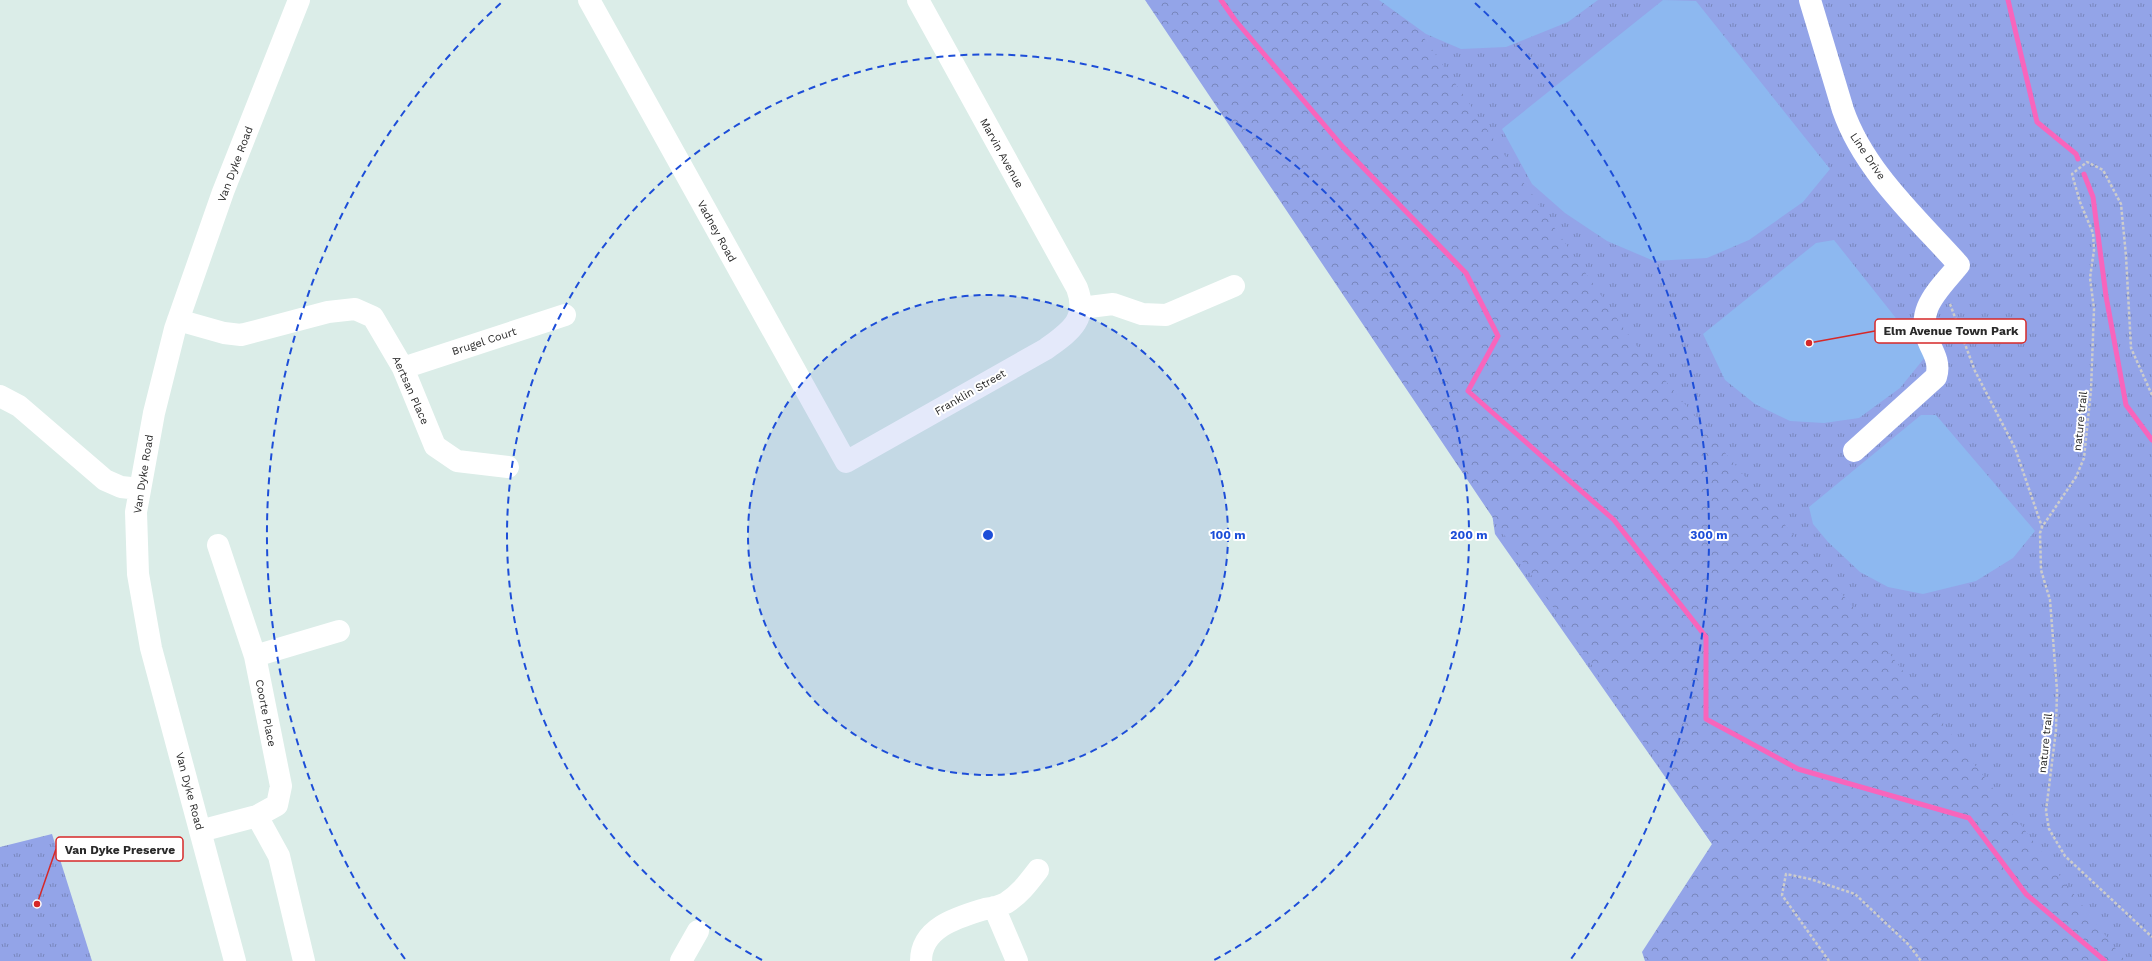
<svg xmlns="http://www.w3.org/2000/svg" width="2152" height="961" font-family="'Work Sans',sans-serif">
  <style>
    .grass { fill: url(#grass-tufts) }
    .forest { fill: url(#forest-crowns) }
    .pitch { fill: #8db8f0 }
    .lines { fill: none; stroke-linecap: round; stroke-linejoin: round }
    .stream { stroke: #f865bc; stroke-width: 5 }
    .path { stroke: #ccc; stroke-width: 2.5; stroke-dasharray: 3 2; stroke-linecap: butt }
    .minor { stroke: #fff; stroke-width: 22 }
    .ring { fill: none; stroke: #1d4ed8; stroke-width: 2; stroke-dasharray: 7 5 }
    .labels { text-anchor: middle; stroke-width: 4; stroke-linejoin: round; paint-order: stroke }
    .street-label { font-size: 11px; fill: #2a2a2a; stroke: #fff }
    .centre { fill: #1d4ed8; stroke: #fff; stroke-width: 2 }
    .ring-label { font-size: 12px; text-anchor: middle; font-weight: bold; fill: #1d4ed8; stroke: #fff; stroke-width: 4; stroke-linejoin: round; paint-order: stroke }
    .leader { fill: none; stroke: #d62828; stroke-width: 1.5 }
    .callout-dot { fill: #d62828; stroke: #fff; stroke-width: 1.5 }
    .callout { fill: #fff; stroke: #d62828; stroke-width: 1.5 }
    .callout-label { font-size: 12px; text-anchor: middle; font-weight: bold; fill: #2a2a2a }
  </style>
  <defs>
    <pattern id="grass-tufts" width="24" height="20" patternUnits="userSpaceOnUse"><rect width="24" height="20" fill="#93a4e8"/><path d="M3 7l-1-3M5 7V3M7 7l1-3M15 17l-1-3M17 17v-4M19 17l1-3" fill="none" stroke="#7886bc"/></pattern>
    <pattern id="forest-crowns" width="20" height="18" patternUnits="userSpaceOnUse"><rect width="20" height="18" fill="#93a4e8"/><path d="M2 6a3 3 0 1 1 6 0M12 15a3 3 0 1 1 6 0" fill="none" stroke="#7886bc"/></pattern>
  </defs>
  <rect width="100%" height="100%" fill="#dbede8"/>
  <!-- grass -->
  <path class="grass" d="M1288,0H2152V961H1794L1495,534L1439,151Z
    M52,834L92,961H0V847Z"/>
  <!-- forest -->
  <path class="forest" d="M1145,0H1398L1631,339L1867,624L2125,961H1645L1642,952L1712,844Z"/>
  <!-- pitch -->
  <path class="pitch" d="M1379,0H1598L1568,22L1506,47L1461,49L1426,34Z
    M1663,0L1696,1L1830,169L1803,202L1749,240L1707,258L1654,261L1607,241L1565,213L1532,184L1502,129Z
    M1834,240L1926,356L1900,388L1859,418L1824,423L1790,421L1755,404L1725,380L1703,334L1816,243Z
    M1921,415H1936L2035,531L2013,558L1976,581L1923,594L1888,587L1860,572L1828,542L1813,524L1809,507Z"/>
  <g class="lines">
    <!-- stream -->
    <path class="stream" d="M1221,0L1235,20L1343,147L1466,273L1498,336L1468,391L1614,520L1706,637V719L1798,769L1969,818L2026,894L2105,961
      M2008,0L2037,122L2076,154L2078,159
      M2084,174L2093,197L2106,296L2126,405L2152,440"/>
    <!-- path -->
    <path class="path" d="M1950,304L1975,371L2015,448L2042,527
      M2152,395L2131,348L2126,256L2121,204L2103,170L2087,162L2072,174L2080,202L2093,233L2094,250L2090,278L2094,309L2091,390L2084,458L2076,477L2042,527L2040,533L2041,570L2050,600L2057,690L2056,730L2046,811L2049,829L2065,856L2152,937
      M1829,961L1782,895L1786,874L1810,879L1855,894L1909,945L1921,961"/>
    <!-- minor -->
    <path class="minor" d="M589,0L846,462L1046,349C1069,332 1089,320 1077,288L918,0
      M1810,0L1843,110C1864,171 1917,218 1959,265C1939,290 1913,310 1930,345C1935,355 1940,365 1936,377L1854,451
      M1081,308L1113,304L1142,314L1166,315L1234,286
      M178,320L224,333L241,335L328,312L355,309L373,317L403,368L435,446L457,461L508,467
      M403,368L565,315
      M0,396L19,406L105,480L121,487L140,489
      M255,656L339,631
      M257,816L279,856L304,961
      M200,831L257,816L277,805L281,786L255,656L218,545
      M994,907L1017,961
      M235,961L151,648L138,574L136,512L154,413L175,329L223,192L299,0
      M681,961L698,931
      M921,961C921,927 959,917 985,909C992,908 1000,906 1006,903C1020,894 1028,883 1038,870"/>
  </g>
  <!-- distance rings -->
  <circle cx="988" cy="535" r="240" fill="#1d4ed8" fill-opacity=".12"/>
  <g class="ring">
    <circle cx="988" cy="535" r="240"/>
    <path d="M762 960A481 481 0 1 1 1214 960"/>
    <path d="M405 959A721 721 0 0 1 501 3M1475 3A721 721 0 0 1 1571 959"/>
  </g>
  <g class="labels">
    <!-- street labels -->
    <g class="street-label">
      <text transform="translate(1002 153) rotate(61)" y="4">Marvin Avenue</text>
      <text transform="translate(1868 156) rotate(56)" y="4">Line Drive</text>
      <text transform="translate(235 164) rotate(-69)" y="4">Van Dyke Road</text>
      <text transform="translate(717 231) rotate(61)" y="4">Vadney Road</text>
      <text transform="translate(484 341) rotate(-18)" y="4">Brugel Court</text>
      <text transform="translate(411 390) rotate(66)" y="4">Aertsan Place</text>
      <text transform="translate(970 392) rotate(-30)" y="4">Franklin Street</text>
      <text transform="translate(2080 421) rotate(-84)" y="4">nature trail</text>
      <text transform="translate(143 474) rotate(-81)" y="4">Van Dyke Road</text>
      <text transform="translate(266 713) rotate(79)" y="4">Coorte Place</text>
      <text transform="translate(2045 743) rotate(-84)" y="4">nature trail</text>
      <text transform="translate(190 791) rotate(75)" y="4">Van Dyke Road</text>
    </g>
  </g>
  <circle cx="988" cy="535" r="6" class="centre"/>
  <g class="ring-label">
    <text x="1228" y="539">100 m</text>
    <text x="1469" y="539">200 m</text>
    <text x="1709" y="539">300 m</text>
  </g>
  <!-- callouts -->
  <path class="leader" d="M1809 343L1875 331M37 904L56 849"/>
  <g class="callout-dot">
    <circle cx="1809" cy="343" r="4"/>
    <circle cx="37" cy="904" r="4"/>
  </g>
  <g class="callout">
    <rect x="1875" y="319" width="151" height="24" rx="4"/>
    <rect x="56" y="837" width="127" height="24" rx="4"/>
  </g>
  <g class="callout-label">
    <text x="1951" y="335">Elm Avenue Town Park</text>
    <text x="120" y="854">Van Dyke Preserve</text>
  </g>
</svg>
